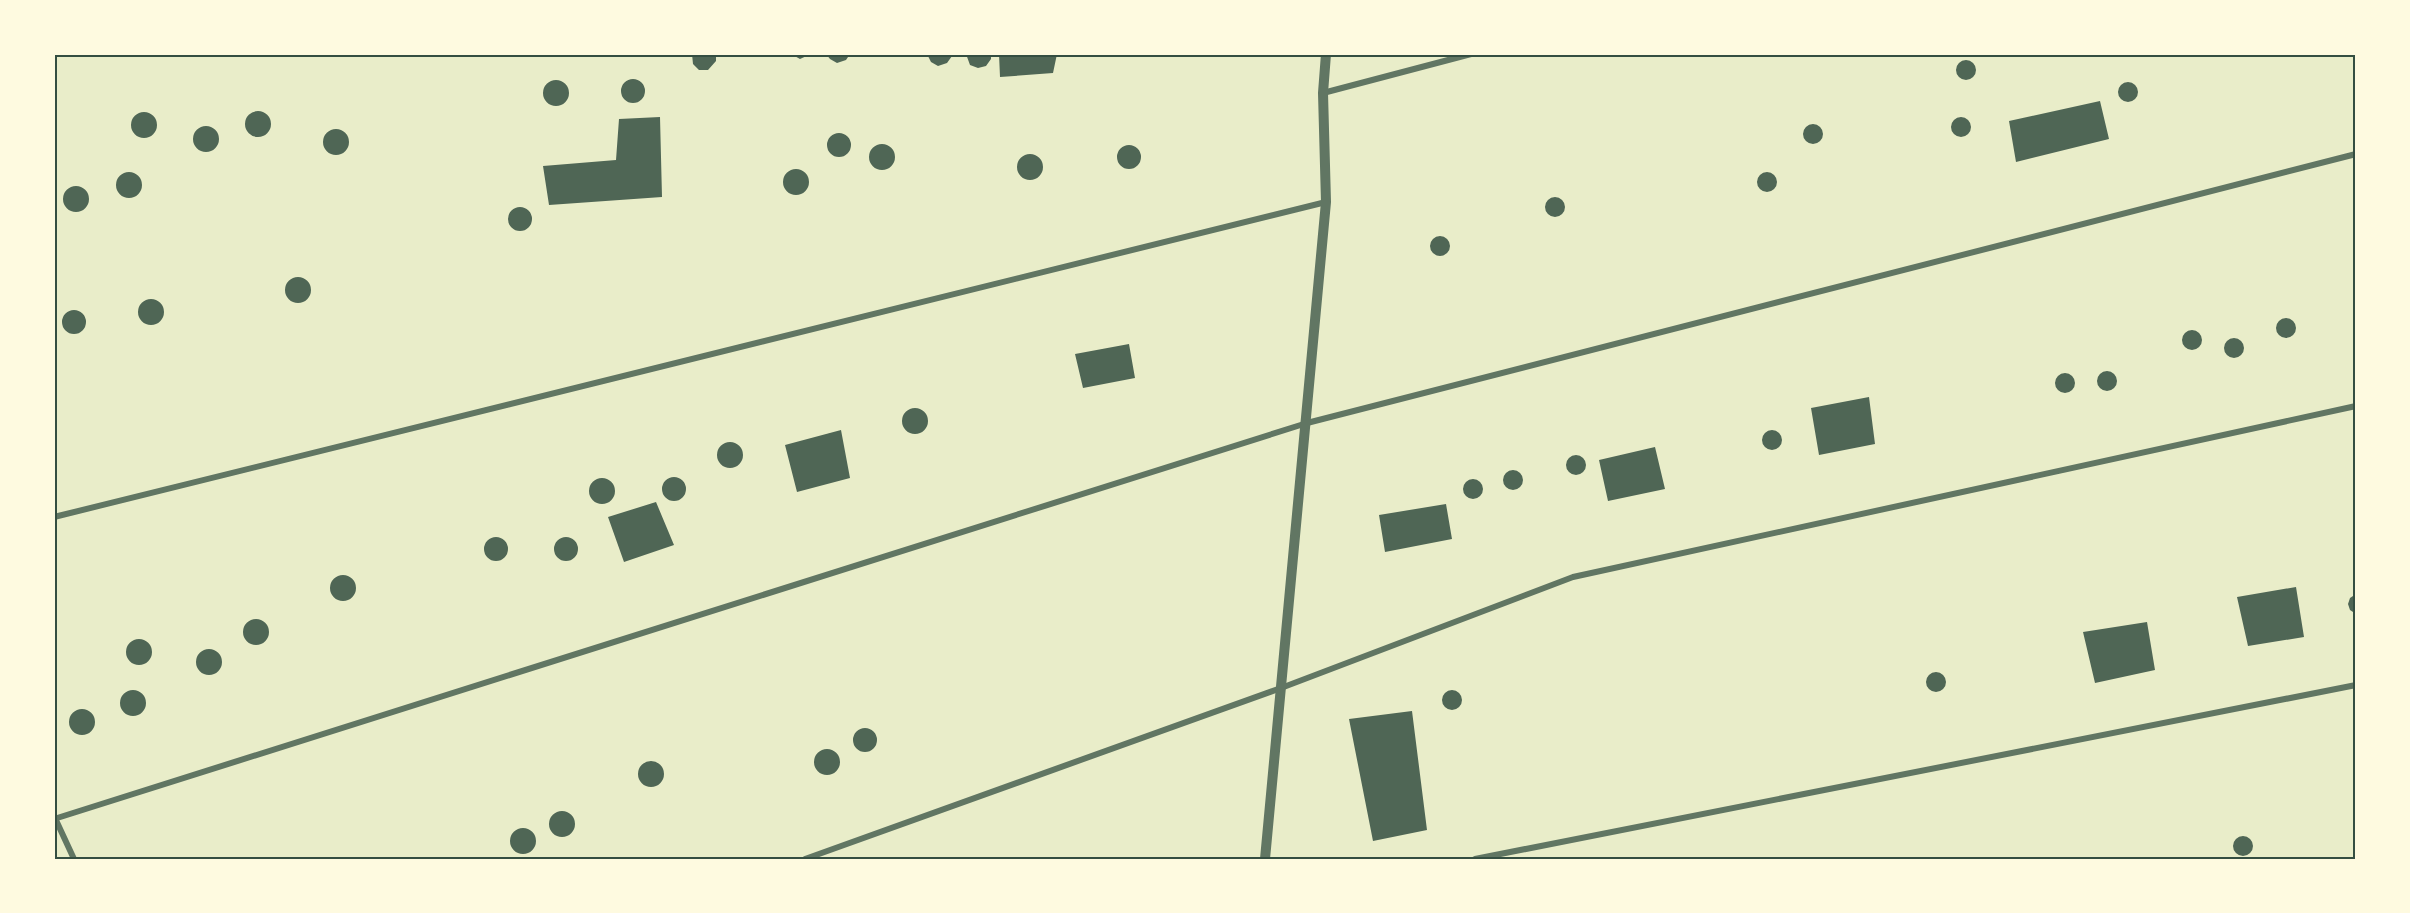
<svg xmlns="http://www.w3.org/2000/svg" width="2410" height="913" font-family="'Space Grotesk',sans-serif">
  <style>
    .building { fill: #4f6655 }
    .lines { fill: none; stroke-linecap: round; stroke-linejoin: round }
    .minor { stroke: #617663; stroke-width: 6 }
    .tertiary { stroke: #617663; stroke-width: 10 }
    .neatline { fill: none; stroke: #344e41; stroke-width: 2 }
  </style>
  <rect width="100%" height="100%" fill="#e9edc9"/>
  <!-- building -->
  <path class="building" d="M692,54H716V61L708,70H699L693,64Z
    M791,54H811L800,59Z
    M826,54H850L846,60L837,63L830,59Z
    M927,54H952V56L947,63L938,66L931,62Z
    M966,54H991V59L986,66L978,68L970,65Z
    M999,54H1057L1053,73L1000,77Z
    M1956 70a10 10 0 1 1 20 0a10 10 0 1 1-20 0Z
    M621 91a12 12 0 1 1 24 0a12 12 0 1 1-24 0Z
    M543 93a13 13 0 1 1 26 0a13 13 0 1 1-26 0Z
    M2118 92a10 10 0 1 1 20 0a10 10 0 1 1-20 0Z
    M2100,101L2109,139L2016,162L2009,121Z
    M245 124a13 13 0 1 1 26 0a13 13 0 1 1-26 0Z
    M131 125a13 13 0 1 1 26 0a13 13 0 1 1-26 0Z
    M1951 127a10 10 0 1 1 20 0a10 10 0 1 1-20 0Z
    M660,117L662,197L549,205L543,166L616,160L619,119Z
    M1803 134a10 10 0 1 1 20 0a10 10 0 1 1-20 0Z
    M193 139a13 13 0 1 1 26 0a13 13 0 1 1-26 0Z
    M323 142a13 13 0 1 1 26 0a13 13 0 1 1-26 0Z
    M827 145a12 12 0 1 1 24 0a12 12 0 1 1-24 0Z
    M869 157a13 13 0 1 1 26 0a13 13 0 1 1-26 0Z
    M1117 157a12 12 0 1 1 24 0a12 12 0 1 1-24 0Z
    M1017 167a13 13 0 1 1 26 0a13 13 0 1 1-26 0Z
    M783 182a13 13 0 1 1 26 0a13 13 0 1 1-26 0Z
    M1757 182a10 10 0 1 1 20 0a10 10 0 1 1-20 0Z
    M116 185a13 13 0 1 1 26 0a13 13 0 1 1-26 0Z
    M63 199a13 13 0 1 1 26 0a13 13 0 1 1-26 0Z
    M1545 207a10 10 0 1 1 20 0a10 10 0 1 1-20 0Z
    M508 219a12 12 0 1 1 24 0a12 12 0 1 1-24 0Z
    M1430 246a10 10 0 1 1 20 0a10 10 0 1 1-20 0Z
    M285 290a13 13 0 1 1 26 0a13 13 0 1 1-26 0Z
    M138 312a13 13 0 1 1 26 0a13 13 0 1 1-26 0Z
    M62 322a12 12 0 1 1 24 0a12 12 0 1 1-24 0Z
    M2276 328a10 10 0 1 1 20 0a10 10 0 1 1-20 0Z
    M2182 340a10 10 0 1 1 20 0a10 10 0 1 1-20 0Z
    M2224 348a10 10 0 1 1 20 0a10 10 0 1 1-20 0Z
    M1129,344L1135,378L1083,388L1075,354Z
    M2097 381a10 10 0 1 1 20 0a10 10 0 1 1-20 0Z
    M2055 383a10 10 0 1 1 20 0a10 10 0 1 1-20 0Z
    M1869,397L1875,444L1819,455L1811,408Z
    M902 421a13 13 0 1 1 26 0a13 13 0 1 1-26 0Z
    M1762 440a10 10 0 1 1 20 0a10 10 0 1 1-20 0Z
    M841,430L850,478L797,492L785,445Z
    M717 455a13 13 0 1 1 26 0a13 13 0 1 1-26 0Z
    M1655,447L1665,489L1608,501L1599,460Z
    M1566 465a10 10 0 1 1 20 0a10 10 0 1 1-20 0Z
    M1503 480a10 10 0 1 1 20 0a10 10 0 1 1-20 0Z
    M662 489a12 12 0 1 1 24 0a12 12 0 1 1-24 0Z
    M589 491a13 13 0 1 1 26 0a13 13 0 1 1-26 0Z
    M1463 489a10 10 0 1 1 20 0a10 10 0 1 1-20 0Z
    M656,502L674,545L624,562L608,517Z
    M1446,504L1452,539L1385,552L1379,515Z
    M554 549a12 12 0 1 1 24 0a12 12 0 1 1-24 0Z
    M484 549a12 12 0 1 1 24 0a12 12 0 1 1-24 0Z
    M330 588a13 13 0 1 1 26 0a13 13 0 1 1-26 0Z
    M2296,587L2304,637L2248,646L2237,597Z
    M2356,594V614L2350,610L2348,604L2350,598Z
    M243 632a13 13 0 1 1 26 0a13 13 0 1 1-26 0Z
    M2147,622L2155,670L2095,683L2083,632Z
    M126 652a13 13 0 1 1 26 0a13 13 0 1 1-26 0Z
    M196 662a13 13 0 1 1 26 0a13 13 0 1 1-26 0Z
    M1926 682a10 10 0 1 1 20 0a10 10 0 1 1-20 0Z
    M1442 700a10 10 0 1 1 20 0a10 10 0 1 1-20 0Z
    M120 703a13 13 0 1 1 26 0a13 13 0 1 1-26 0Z
    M69 722a13 13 0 1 1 26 0a13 13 0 1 1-26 0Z
    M1412,711L1427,830L1373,841L1349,719Z
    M853 740a12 12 0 1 1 24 0a12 12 0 1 1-24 0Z
    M814 762a13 13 0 1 1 26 0a13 13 0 1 1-26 0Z
    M638 774a13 13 0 1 1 26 0a13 13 0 1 1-26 0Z
    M549 824a13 13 0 1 1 26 0a13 13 0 1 1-26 0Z
    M510 841a13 13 0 1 1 26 0a13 13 0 1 1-26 0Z
    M2233 846a10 10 0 1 1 20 0a10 10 0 1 1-20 0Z"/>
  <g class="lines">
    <!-- minor -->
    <path class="minor" d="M1323,93L1471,54
      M54,517L1326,202
      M55,818L74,859
      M54,819L1307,423L2356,154
      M805,859L1281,688L1573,577L2356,406
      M1475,859L2356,685"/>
    <!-- tertiary -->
    <path class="tertiary" d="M1265,859L1326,202L1323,93L1326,54"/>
  </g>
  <!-- border -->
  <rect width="2410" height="913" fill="none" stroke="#fefae0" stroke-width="111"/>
  <rect x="56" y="56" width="2298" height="802" class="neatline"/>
</svg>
